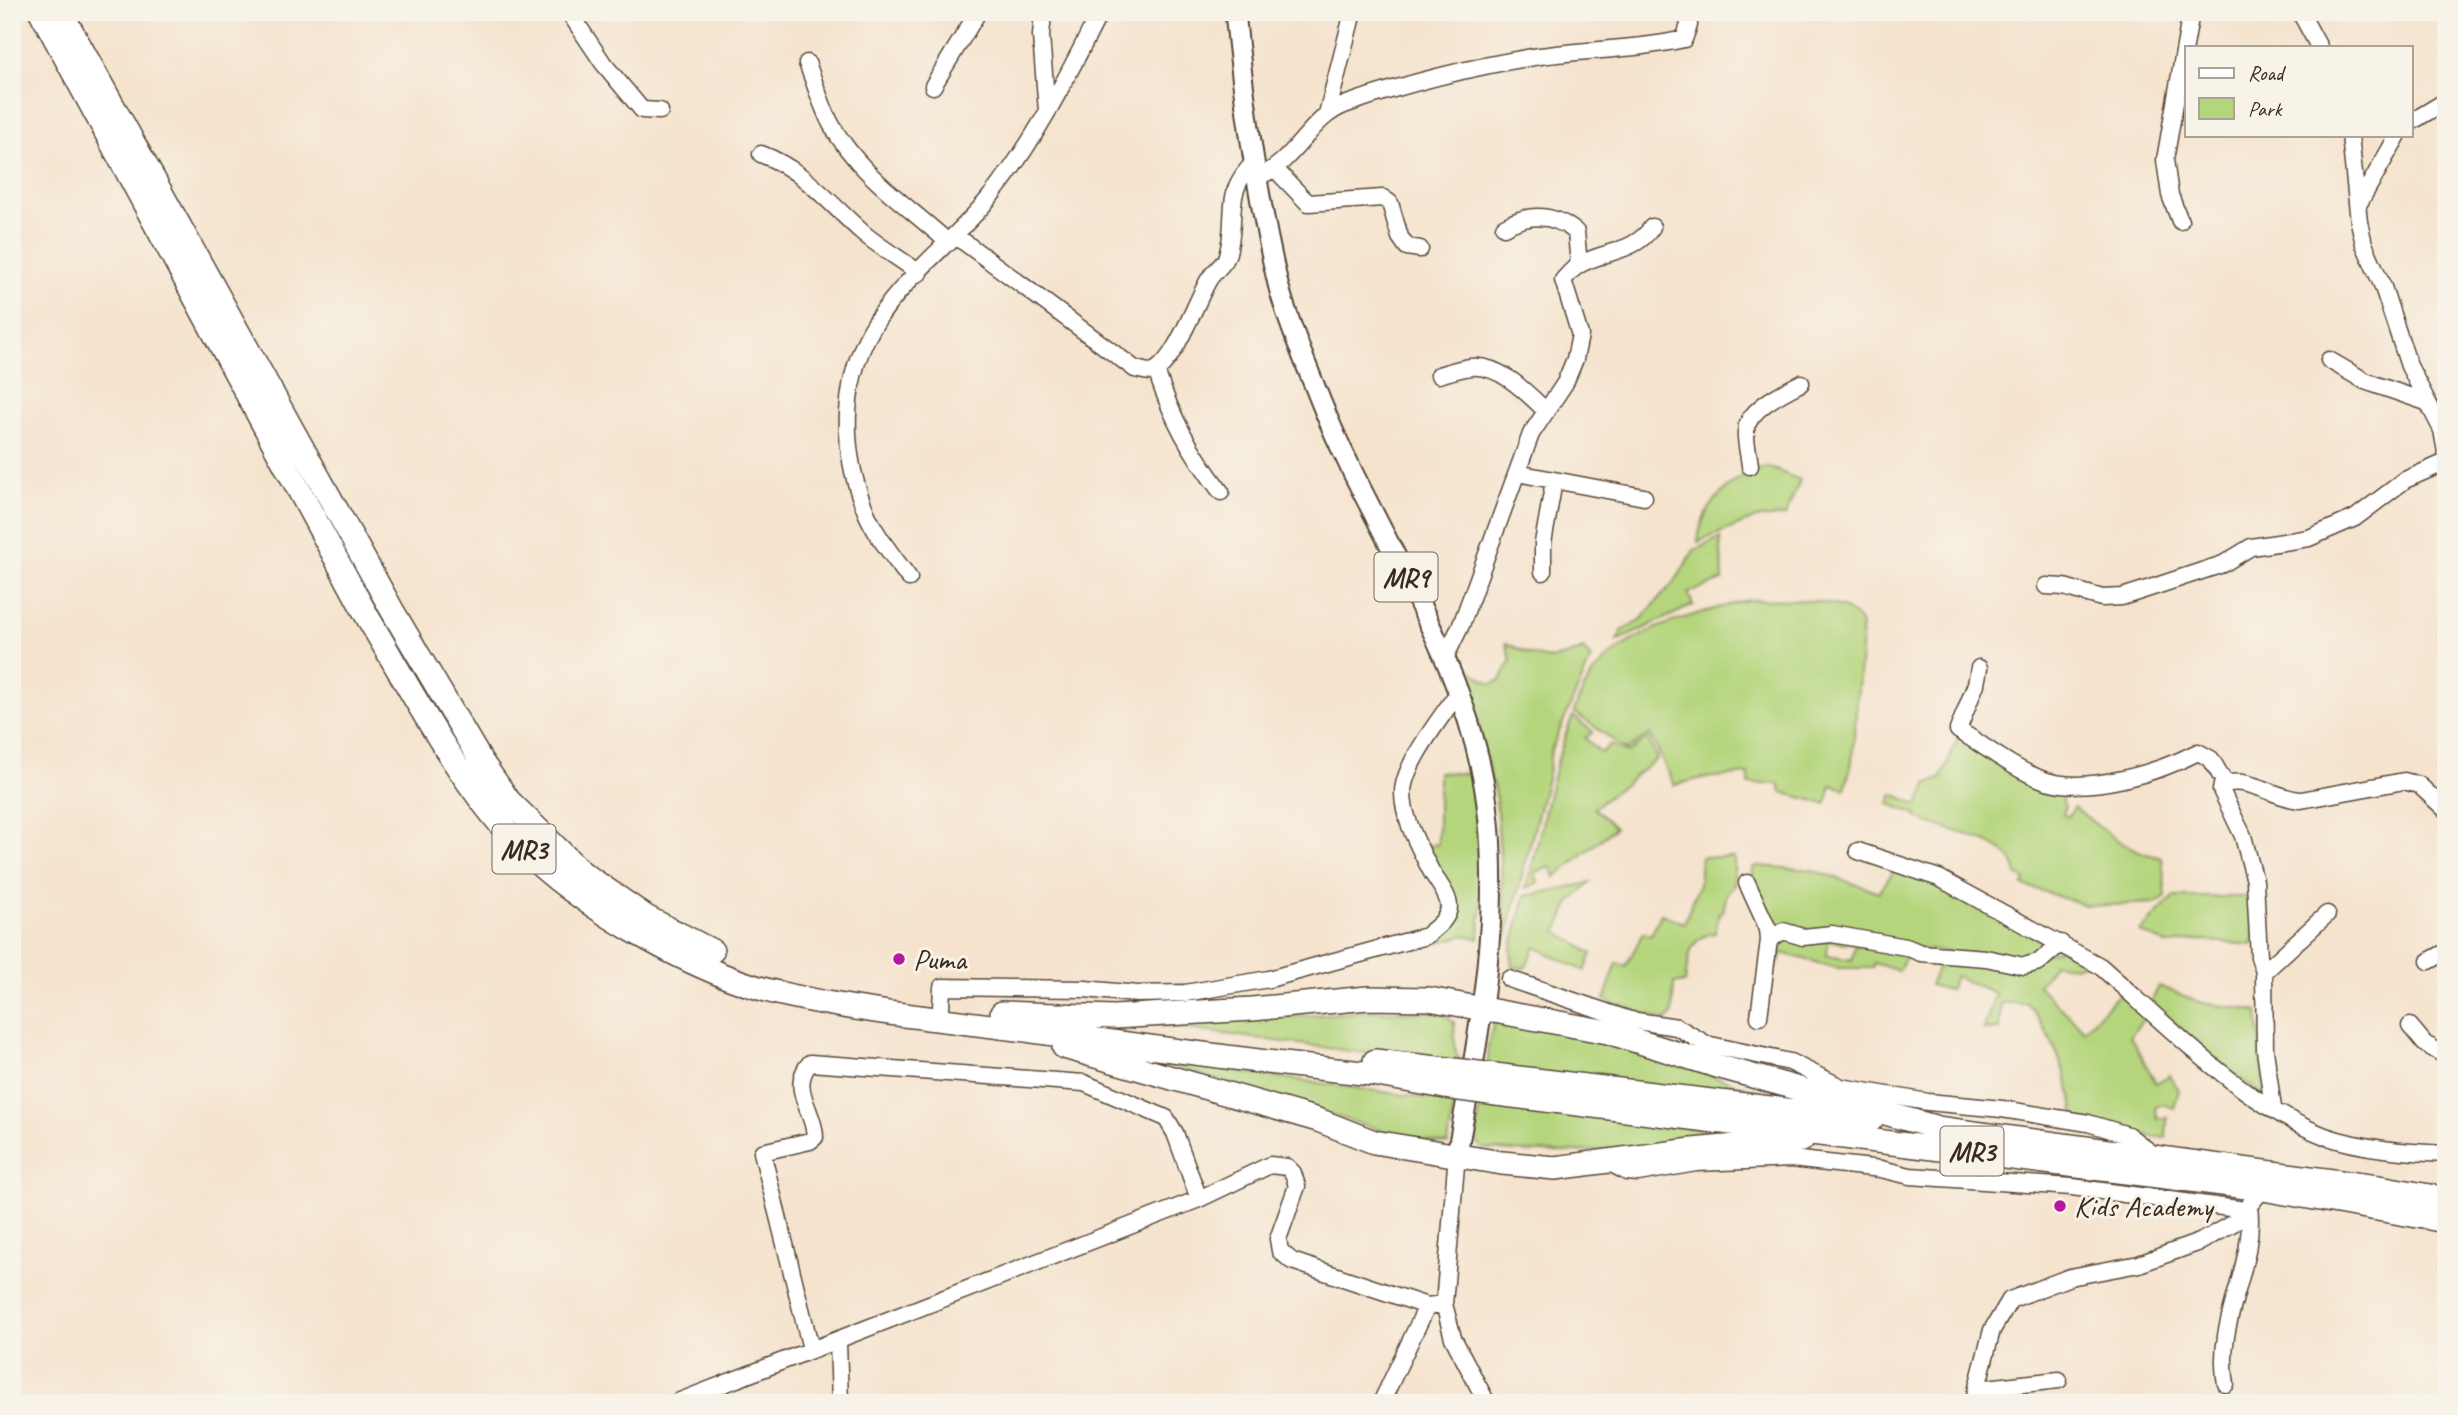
<svg xmlns="http://www.w3.org/2000/svg" width="2458" height="1415" font-family="Caveat,sans-serif">
  <style>
    .green { fill: #b5d57d; stroke: #78804e; stroke-width: 2 }
    .lines { fill: none; stroke-linecap: round; stroke-linejoin: round }
    .minor-casing { stroke: #574638; stroke-width: 19 }
    .major-casing { stroke: #574638; stroke-width: 23 }
    .highway-casing { stroke: #574638; stroke-width: 26 }
    .minor { stroke: #fff; stroke-width: 16 }
    .major { stroke: #fff; stroke-width: 19 }
    .highway { stroke: #fff; stroke-width: 23 }
    .highway-bridge-casing { stroke: #574638; stroke-width: 26; stroke-linecap: butt }
    .highway-bridge { stroke: #fff; stroke-width: 23 }
    .poi-dot { fill: #b5179e; stroke: #f7f3e8; stroke-width: 2.5 }
    .labels { text-anchor: middle; stroke-width: 6; stroke-linejoin: round; paint-order: stroke }
    .shield { fill: #f7f3e8; stroke: #73665b; stroke-width: 2 }
    .shield-label { font-size: 28px; font-weight: bold; fill: #3b2a1e }
    .poi-label { font-size: 30px; fill: #3b2a1e; stroke: #f7f3e8; text-anchor: start }
  </style>
  <rect width="100%" height="100%" fill="#f7f3e8"/>
  <filter id="ink" filterUnits="userSpaceOnUse"><feTurbulence type="fractalNoise" baseFrequency=".0143" numOctaves="2"/><feDisplacementMap in="SourceGraphic" scale="14" xChannelSelector="R" yChannelSelector="G"/><feConvolveMatrix kernelMatrix="1 2 1 2 8 2 1 2 1" color-interpolation-filters="sRGB"/></filter>
  <filter id="wash" filterUnits="userSpaceOnUse"><feTurbulence type="fractalNoise" baseFrequency=".00686" numOctaves="4" result="noise"/><feDisplacementMap in="SourceGraphic" scale="28" xChannelSelector="R" yChannelSelector="G"/><feGaussianBlur stdDeviation="1.57" result="paint"/><feColorMatrix in="noise" values="0 0 0 0 0 0 0 0 0 0 0 0 0 0 0 0 0 1.4 0 .05"/><feComposite in="paint" operator="in"/></filter>
  <g filter="url(#wash)">
    <rect width="100%" height="100%" fill="#f5e3cd"/>
    <!-- green -->
    <path class="green" d="M1768,467L1800,480L1785,516L1756,518L1698,542C1700,507 1735,472 1768,467Z
      M1720,538L1723,580L1688,593L1693,605L1617,641L1622,631L1641,620L1678,577L1694,550Z
      M1746,600C1772,600 1847,594 1860,623C1861,627 1861,635 1862,639L1852,761L1845,789L1831,785L1826,804L1781,792L1779,784H1749V774L1703,778L1674,785L1650,734L1627,750L1574,712C1578,702 1581,692 1587,683C1618,630 1692,616 1746,600Z
      M1506,643C1539,658 1549,666 1583,649L1591,659L1551,750L1548,774L1506,939L1496,798L1466,675L1470,670L1491,684L1501,680L1511,660Z
      M1573,716L1593,732L1585,738L1601,753L1611,744L1628,753L1648,738L1657,759L1594,808L1615,828L1555,877L1551,867L1535,872L1538,883L1526,888C1543,831 1550,771 1573,716Z
      M1959,735L2060,794L2065,807L2063,815L2069,817L2074,807C2102,829 2125,851 2162,858L2166,897L2157,903L2088,906L2023,885L2025,880L2017,875C2013,836 1944,833 1916,817V814L1889,804L1893,794L1918,805L1928,783L1941,779Z
      M1438,772L1470,774L1483,886L1479,939L1466,935L1440,942L1448,916L1426,846L1438,844Z
      M1701,857H1734V886L1727,893L1723,911L1719,913L1715,933C1688,936 1688,961 1685,983H1674L1672,1014L1666,1021L1604,1000L1617,963L1626,966L1643,933L1651,935L1661,914L1684,923L1699,885Z
      M1898,865L2054,945L2031,963L1985,955L1771,936L1753,887V867L1758,866L1812,870L1879,892Z
      M1590,883L1569,904L1557,931L1592,954L1585,971L1535,947L1525,968L1513,967L1511,950L1525,896Z
      M2173,897H2252L2253,945L2194,940L2168,945L2140,932Z
      M1775,938H1828L1827,956L1852,960L1856,945L1907,953L1899,971L1874,963L1872,968H1837L1782,953L1779,962H1773Z
      M2062,948L2085,963L2074,967L2055,963L2038,986L2084,1030L2124,989L2149,1012L2130,1036L2156,1083L2170,1075L2179,1090L2174,1108L2163,1104L2155,1107L2158,1119L2167,1117L2166,1138L2130,1134L2075,1117C2071,1081 2050,1029 2027,1003H2001L1999,1029L1984,1030L1995,993L1955,976L1949,990L1930,985L1941,959L2005,967Z
      M2159,986L2202,1003L2258,1011L2264,1096L2223,1066L2151,1002Z
      M1376,1011L1434,1012L1444,1014L1454,1022L1455,1049L1461,1066L1159,1025Z
      M1494,1022L1532,1023L1632,1050L1812,1108L1488,1070V1046Z
      M1149,1059L1454,1102L1448,1144L1404,1137Z
      M1480,1104L1761,1136C1670,1143 1573,1160 1482,1148L1476,1141Z"/>
  </g>
  <g filter="url(#ink)">
    <g class="lines">
      <!-- minor casing -->
      <g class="minor-casing">
        <path id="minor" d="M569,12L603,63L642,110L660,111
          M1043,12L1041,36L1047,111
          M2300,12L2319,47
          M807,63C815,83 821,105 831,124C859,175 907,205 949,243
          M933,86L978,12
          M1327,114L1353,12
          M2411,122L2446,101
          M2350,135L2359,222L2364,244L2383,287L2409,366L2442,430L2446,452
          M761,154C804,170 828,202 862,232C879,247 901,259 919,273
          M1276,170L1308,203L1383,198L1390,203L1400,237L1407,247L1420,249
          M1258,177C1297,161 1309,117 1347,104C1408,83 1476,66 1540,56C1588,49 1636,50 1684,39L1689,25L1687,12
          M2358,205L2398,135
          M2180,221L2170,195L2165,160L2191,12
          M1504,227C1529,213 1553,213 1576,232L1579,265
          M956,236L1135,369C1142,370 1150,374 1156,370C1176,358 1196,302 1208,281C1213,272 1224,265 1227,256C1239,218 1221,192 1255,162
          M2329,360L2365,381L2426,402
          M1156,370C1172,419 1190,451 1221,492
          M1439,375C1449,372 1461,368 1471,367C1500,364 1527,393 1546,411
          M1750,466C1749,455 1745,442 1746,431C1747,409 1784,392 1801,383
          M1517,473L1644,497
          M1543,572V543L1554,481
          M909,578C893,556 873,532 864,507C840,446 841,374 878,319C908,274 955,240 989,198C1035,142 1067,77 1100,12
          M2046,586L2064,587L2102,598L2122,597L2147,589L2223,564L2251,547L2309,538L2355,518L2405,480L2446,462
          M1444,660L1461,625L1531,434L1565,383L1575,359L1580,335L1563,280C1567,276 1573,268 1579,265C1602,251 1635,253 1652,227
          M1979,668L1976,684L1958,730C1985,746 2012,768 2041,779C2084,796 2160,772 2198,752L2211,759L2225,783
          M1858,851L1939,878L2100,966C2164,1022 2245,1106 2325,1136C2362,1149 2407,1152 2446,1154
          M1747,883L1768,929L1769,940L1759,1017
          M1769,940L1783,931L1803,937L1832,934L1906,947L1921,953L1986,958L2024,966L2039,962L2061,943
          M2429,961L2446,952
          M2264,972L2327,914
          M1509,979L1630,1020L1677,1027L1706,1044L1790,1062L1841,1087L1928,1102L2002,1109L2088,1123L2128,1135L2154,1155
          M941,1008L942,987L1085,989L1137,994L1185,993L1269,979L1426,936C1435,928 1448,920 1449,907C1449,894 1436,881 1430,869C1419,847 1403,818 1403,793C1403,765 1441,718 1457,694
          M2410,1026L2425,1044L2446,1056
          M2273,1108L2265,1050L2264,972L2259,957L2255,881L2243,836L2221,790L2222,785C2249,775 2275,799 2301,800L2404,781L2419,785L2446,810
          M1457,1154L1444,1304L1453,1338L1487,1403
          M1606,1161L1627,1172L1638,1173L1696,1163L1791,1159L1881,1169L1910,1176L2072,1187L2245,1210
          M838,1341L840,1403
          M811,1349L762,1152L810,1141L815,1137C815,1111 788,1088 810,1063L1084,1083L1166,1118L1175,1133L1199,1199
          M2226,1384C2214,1322 2257,1265 2249,1206
          M1977,1389L2059,1380
          M675,1403L1199,1199L1270,1165L1287,1167L1293,1173L1297,1186L1278,1239L1280,1251L1292,1261L1427,1306L1444,1304
          M1381,1403L1427,1306
          M1973,1403L1992,1330L2010,1300L2070,1277L2139,1264L2200,1242L2235,1222L2263,1189"/>
      </g>
      <!-- major casing -->
      <g class="major-casing">
        <path id="major" d="M1235,12C1244,103 1257,195 1278,284C1288,323 1306,364 1321,402C1374,534 1469,660 1487,804C1502,922 1478,1038 1457,1154"/>
      </g>
      <!-- highway casing -->
      <g class="highway-casing">
        <path id="highway" d="M41,12L368,618C412,692 459,782 518,844C578,906 697,975 782,994C865,1013 949,1020 1033,1031C1146,1047 1258,1062 1372,1074L1445,1087
          M61,12L392,610L481,761L509,801L581,872L646,917L712,951
          M1002,1013L1114,1017L1252,1009L1368,998L1429,999L1608,1032L1717,1066L1942,1129
          M1064,1047L1318,1120L1374,1142L1502,1163L1555,1168L1692,1150L1802,1140
          M1375,1061L1446,1069
          M1502,1076L1871,1120
          M1497,1094L2263,1189L2446,1221
          M1929,1127L2385,1188L2446,1199"/>
      </g>
      <!-- minor -->
      <use href="#minor" class="minor"/>
      <!-- major -->
      <use href="#major" class="major"/>
      <!-- highway -->
      <use href="#highway" class="highway"/>
      <!-- highway-bridge casing -->
      <g class="highway-bridge-casing">
        <path id="highway-bridge" d="M1446,1069L1502,1076
          M1445,1087L1497,1094"/>
      </g>
      <!-- highway-bridge -->
      <use href="#highway-bridge" class="highway-bridge"/>
    </g>
  </g>
  <!-- markers -->
  <g class="poi-dot">
    <circle cx="899" cy="959" r="7"/>
    <circle cx="2060" cy="1206" r="7"/>
  </g>
  <g class="labels">
    <!-- shield labels -->
    <g class="shield">
      <rect x="1374.5" y="552.5" width="63" height="49" rx="5"/>
      <rect x="492.5" y="824.5" width="63" height="49" rx="5"/>
      <rect x="1940.5" y="1126.5" width="63" height="49" rx="5"/>
    </g>
    <g class="shield-label">
      <text x="1406" y="587">MR9</text>
      <text x="524" y="859">MR3</text>
      <text x="1972" y="1161">MR3</text>
    </g>
    <!-- poi labels -->
    <g class="poi-label">
      <text x="913" y="969">Puma</text>
      <text x="2074" y="1216">Kids Academy</text>
    </g>
  </g>
  <!-- margin -->
  <rect width="2458" height="1415" fill="none" stroke="#f7f3e8" stroke-width="42"/>
  <!-- legend -->
  <rect x="2185" y="46" width="228" height="91" fill="#f7f3e8" stroke="#aca397" stroke-width="2"/>
  <rect x="2199" y="68" width="35" height="10" fill="#ffffff" stroke="#aca397" stroke-width="2"/>
  <text x="2248" y="80" font-size="21" fill="#3b2a1e">Road</text>
  <rect x="2199" y="98" width="35" height="21" fill="#b5d57d" stroke="#aca397" stroke-width="2"/>
  <text x="2248" y="116" font-size="21" fill="#3b2a1e">Park</text>
</svg>
